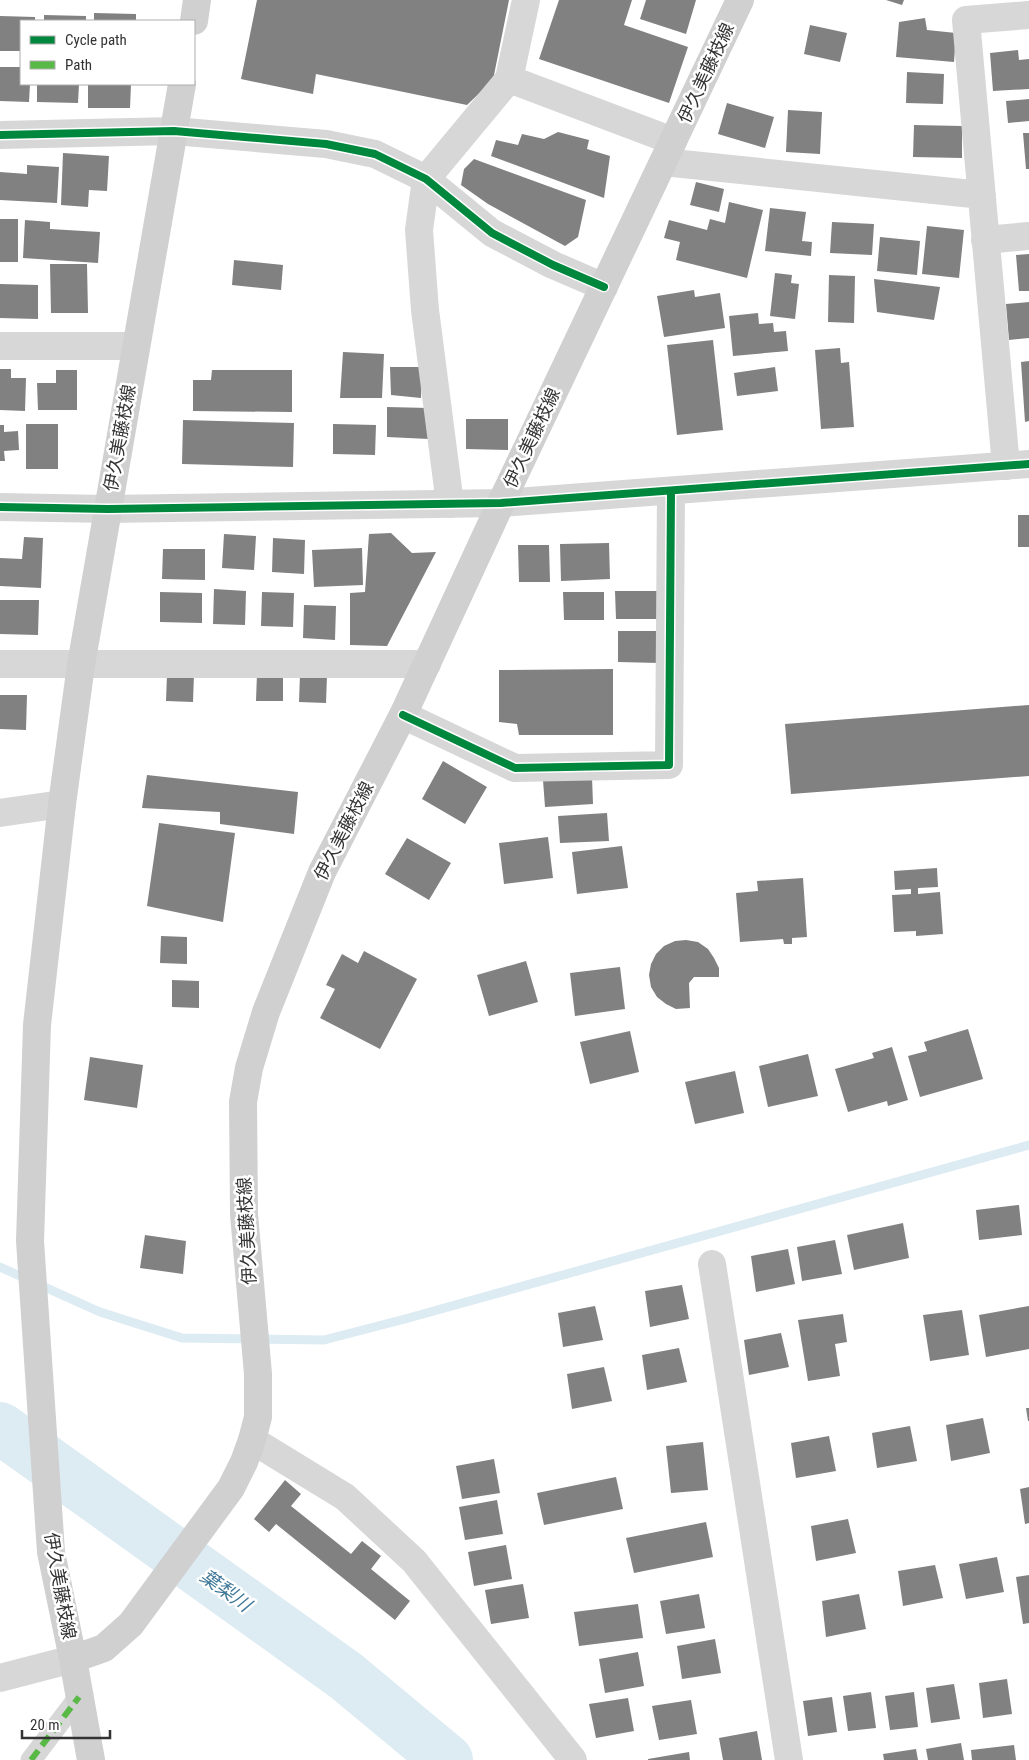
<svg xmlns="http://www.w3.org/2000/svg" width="1029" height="1760" font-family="'Roboto Condensed','Noto Sans JP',sans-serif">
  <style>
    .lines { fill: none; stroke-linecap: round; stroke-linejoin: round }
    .stream { stroke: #ddebf3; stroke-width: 9 }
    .river { stroke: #ddebf3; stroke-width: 52 }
    .building { fill: #818181 }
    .pedestrian { stroke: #d7d7d7; stroke-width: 21 }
    .minor { stroke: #d7d7d7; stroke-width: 28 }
    .tertiary { stroke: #d7d7d7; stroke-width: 28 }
    .secondary { stroke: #d0d0d0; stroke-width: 28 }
    .quiet { stroke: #58b947; stroke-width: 6; stroke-dasharray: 12 6; stroke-linecap: butt }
    .cycleway-casing { stroke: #fff; stroke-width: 11 }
    .cycleway { stroke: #00873e; stroke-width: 8 }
    .labels { text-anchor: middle; stroke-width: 5; stroke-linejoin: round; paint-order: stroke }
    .street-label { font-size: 18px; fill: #333; stroke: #fff }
    .water-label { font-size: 19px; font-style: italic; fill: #3e7798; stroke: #fff }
  </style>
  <rect width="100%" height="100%" fill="#fff"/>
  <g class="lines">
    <!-- stream -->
    <path class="stream" d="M0,1267L100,1312L182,1338L324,1340L405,1319L1029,1145"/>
    <!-- river -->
    <path class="river" d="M0,1428L346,1676L447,1760"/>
  </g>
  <!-- building -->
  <path class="building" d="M257,0H509L493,80L467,105L316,74L313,94L241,79Z
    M559,0H632L624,25L688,47L669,103L539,59Z
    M646,0H696L686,34L640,19Z
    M886,0H904L902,5Z
    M94,13L136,14V21H94Z
    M44,15L86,16V21H44Z
    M0,16L35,17V21H21V51H0Z
    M925,18L927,30L956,33L954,62L896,57L899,22Z
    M810,25L847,33L840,62L804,54Z
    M1018,50L1019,60L1029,59V89L993,91L990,53Z
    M0,67H21V84H30L29,102L0,101Z
    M907,72L944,74L943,104L906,103Z
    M37,84H79L78,103L37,102Z
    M88,84H131L130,108H88Z
    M1029,99V121L1008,123L1006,101Z
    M727,103L774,117L765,148L718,134Z
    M788,110L822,112L820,154L786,152Z
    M914,125L962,126V158L913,157Z
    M558,132L589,140L587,149L610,156L604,198L491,156L496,140L518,145L522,134L544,139Z
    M1023,133H1029V169H1026Z
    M63,153L109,156L107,191L89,190L88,207L61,205Z
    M474,159L586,200L578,237L565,246L488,204L461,185L464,169Z
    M27,165L59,167L57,203L0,200V172L27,174Z
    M696,182L724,189L719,212L690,205Z
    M729,202L763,210L747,278L676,260L680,242L664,238L669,220L707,230L710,219L725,223Z
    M770,208L806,212L802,241L812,242L811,256L765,251Z
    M0,219H18V262H0Z
    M25,220L50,222V229L100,232L98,263L23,258Z
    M832,222L874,224L872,255L830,253Z
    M927,226L964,230L959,278L922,274Z
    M880,237L920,241L917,275L877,271Z
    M1029,254V291H1019L1016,255Z
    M234,260L283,265L281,290L232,285Z
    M50,264H87L88,313H51Z
    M775,273L792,275L791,283L799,284L795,319L770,316Z
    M829,275L855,276L854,323L828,322Z
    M874,279L940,287L934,320L877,312Z
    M0,284L38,285V319L0,318Z
    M694,290L695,297L720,293L725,328L664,337L657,296Z
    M1029,302V338L1009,340L1006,304Z
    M758,313L759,324L773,323L774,332L786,331L788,351L733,356L729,316Z
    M713,340L723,430L677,435L667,345Z
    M840,348L841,363L849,362L854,427L821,429L815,350Z
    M343,352L384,354L382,398H340Z
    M1029,361V421L1025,422L1021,362Z
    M390,367H422L421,398L391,395Z
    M775,367L778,391L737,396L734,373Z
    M0,369H11V378H26L25,411L0,410Z
    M56,370H77V410H38L37,383H56Z
    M212,370H292V412L193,411V380H211Z
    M387,407L429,408V439L387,437Z
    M466,419H508V450L466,449Z
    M183,420L294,423L293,467L182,464Z
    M26,424H58V469H26Z
    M333,424L376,425L375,455L333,454Z
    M0,425H4V432L18,431L19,450L4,451L5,461H0Z
    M1018,515H1029V547H1018Z
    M391,533L412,553L436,552L387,646L350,645V593L365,592L369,534Z
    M224,534L256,536L254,570L222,568Z
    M24,537L43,538L41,588L0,586V558L22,559Z
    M273,538L305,540L304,574L272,572Z
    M609,543L610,579L561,581L560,544Z
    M518,545H549L550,582H519Z
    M362,548L363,585L314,587L312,550Z
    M163,549H205V580L162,579Z
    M214,589L246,591L245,625L213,624Z
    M615,591H657V619H616Z
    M160,592L202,593V623L160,622Z
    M262,592L294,593L293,627L261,626Z
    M563,592H604V620H564Z
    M0,600H39L38,635L0,634Z
    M304,605L336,606L335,640L303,638Z
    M618,631H659V663L618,662Z
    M613,669V735H519L517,724L499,722V670Z
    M257,673L283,674V701H256Z
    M167,674H194L193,702L166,701Z
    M300,674L327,675L326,703L299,702Z
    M0,695H27L26,730L0,729Z
    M1029,705V776L791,794L785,724Z
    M443,761L487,787L465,824L422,799Z
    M147,775L298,792L294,834L220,824V812L142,808Z
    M592,777L593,804L545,807L543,780Z
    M607,813L609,841L560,843L558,816Z
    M159,823L235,833L223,922L147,906Z
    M548,837L553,878L504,884L499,843Z
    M407,838L451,863L429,900L385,874Z
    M622,846L628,888L577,894L572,852Z
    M937,868L938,887L918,888V894L940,892L943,934L916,936V931L894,932L892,895L911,894V889L895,890L894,871Z
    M803,878L807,937L792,938V944H784L783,939L740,942L736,893L758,891L757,881Z
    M161,936L187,937V964L160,963Z
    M686,940L698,942L708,949L714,958L719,968V977H694L689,983L690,1008L676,1009L666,1004L657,997L651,987L649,975L651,964L656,954L664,946L675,941Z
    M364,951L417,979L380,1049L320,1018L335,989L326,985L342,954L358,963Z
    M526,961L538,1002L489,1016L477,975Z
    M620,967L625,1009L575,1016L570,973Z
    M172,980L199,981V1008L172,1007Z
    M968,1029L983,1079L920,1097L908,1056L927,1051L924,1042Z
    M630,1031L639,1072L590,1084L580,1042Z
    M892,1047L908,1100L888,1106L887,1101L848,1112L835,1069L874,1058L872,1053Z
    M808,1054L818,1096L768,1107L759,1066Z
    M90,1057L143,1065L137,1108L84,1100Z
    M735,1071L744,1113L695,1124L685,1082Z
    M1019,1205L1022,1235L979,1240L976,1210Z
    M903,1223L909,1258L854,1270L847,1235Z
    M145,1235L186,1241L183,1274L140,1268Z
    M835,1240L842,1274L802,1281L797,1247Z
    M788,1249L795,1284L756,1292L751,1256Z
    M682,1285L689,1319L650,1327L645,1291Z
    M595,1306L603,1340L563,1347L558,1313Z
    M1029,1306V1349L986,1357L979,1315Z
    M962,1310L969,1355L930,1361L923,1315Z
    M843,1314L847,1342L835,1344L840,1376L808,1381L798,1320Z
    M781,1333L789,1367L749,1375L744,1340Z
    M679,1348L687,1382L647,1390L642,1355Z
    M604,1367L612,1401L572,1409L567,1374Z
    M1026,1408H1029V1421H1028Z
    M983,1418L990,1453L951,1461L946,1425Z
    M910,1426L917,1461L877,1468L872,1433Z
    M829,1436L836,1471L796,1478L791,1443Z
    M703,1442L708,1490L671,1493L666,1446Z
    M494,1459L500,1493L462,1499L456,1466Z
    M616,1477L623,1509L544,1525L537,1493Z
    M285,1480L301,1494L291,1506L351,1554L362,1541L381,1556L371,1569L410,1601L395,1620L276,1524L269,1532L254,1519Z
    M1029,1487V1523L1025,1524L1020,1489Z
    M497,1500L503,1534L465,1540L459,1507Z
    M848,1519L856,1553L816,1561L811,1526Z
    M706,1522L713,1557L634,1573L626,1538Z
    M506,1545L512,1579L474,1586L468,1552Z
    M997,1557L1004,1592L966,1599L959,1564Z
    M935,1565L943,1598L903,1606L898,1571Z
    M1029,1575V1623L1023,1624L1016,1577Z
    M523,1584L529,1618L491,1624L485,1590Z
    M699,1594L705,1628L666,1634L660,1601Z
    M859,1594L866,1629L826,1637L822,1601Z
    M638,1604L643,1638L579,1646L574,1612Z
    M715,1639L721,1673L682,1679L677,1646Z
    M638,1652L644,1686L605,1693L599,1659Z
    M1007,1679L1012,1714L983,1718L979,1683Z
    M954,1684L960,1719L931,1723L926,1688Z
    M871,1692L876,1728L848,1731L843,1696Z
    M914,1692L918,1727L890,1730L885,1696Z
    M832,1697L837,1732L808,1736L803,1701Z
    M628,1698L634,1731L596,1738L589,1704Z
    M691,1700L697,1734L659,1740L652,1706Z
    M757,1731L762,1760H723L719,1738Z
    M961,1743L964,1760H928L926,1749Z
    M1014,1745L1016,1760H972L971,1750Z
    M916,1749L918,1760H884L883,1754Z
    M689,1752L690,1760H648V1759Z"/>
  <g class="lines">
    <!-- pedestrian -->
    <path class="pedestrian" d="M31,1760L79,1697"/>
    <!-- minor -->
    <path class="minor" d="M509,79L526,0
      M0,135L174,131L326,144L375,154L426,179L492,233L553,265L604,287
      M663,162L982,195
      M985,240L1029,236
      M0,346H136
      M1006,466L966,20L1029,15
      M450,504L425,310L419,230L426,179L509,79L673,141
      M0,664H427
      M403,715L515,768L669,765L671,492
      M0,813L62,804
      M712,1264L789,1760
      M252,1440L345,1497L414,1561L573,1760
      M0,1678L73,1659"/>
    <!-- tertiary -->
    <path class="tertiary" d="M0,507L108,509L501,503L1029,464"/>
    <!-- secondary -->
    <path class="secondary" d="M194,21L197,0
      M73,1659L104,1648L131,1624L231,1488L244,1462L252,1440L258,1417V1374L244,1214L243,1102L249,1068L266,1012L322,872L403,715L501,503L740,0
      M91,1760L73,1659L51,1552L30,1241L37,1025L62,804L81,665L182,84"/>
    <!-- quiet -->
    <path class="quiet" d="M31,1760L79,1697"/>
    <!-- cycleway casing -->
    <g class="cycleway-casing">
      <path id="cycleway" d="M0,135L174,131L326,144L375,154L426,179L492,233L553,265L604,287
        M0,507L108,509L501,503L1029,464
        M403,715L515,768L669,765L671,492"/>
    </g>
    <!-- cycleway -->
    <use href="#cycleway" class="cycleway"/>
  </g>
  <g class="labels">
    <!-- street labels -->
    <g class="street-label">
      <text transform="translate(706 73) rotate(-65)" y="6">伊久美藤枝線</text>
      <text transform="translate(120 438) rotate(-80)" y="6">伊久美藤枝線</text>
      <text transform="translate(532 438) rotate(-65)" y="6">伊久美藤枝線</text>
      <text transform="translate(344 831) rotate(-63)" y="6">伊久美藤枝線</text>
      <text transform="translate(247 1231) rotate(-93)" y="6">伊久美藤枝線</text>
      <text transform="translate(60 1586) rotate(80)" y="6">伊久美藤枝線</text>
    </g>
    <!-- water labels -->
    <g class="water-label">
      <text transform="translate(226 1590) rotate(36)" y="7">葉梨川</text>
    </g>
  </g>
  <!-- legend -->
  <rect x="20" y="20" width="175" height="65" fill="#ffffff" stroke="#adadad"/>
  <rect x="30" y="36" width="25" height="8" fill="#00873e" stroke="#adadad"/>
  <text x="65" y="45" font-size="15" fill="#333333">Cycle path</text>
  <rect x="30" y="61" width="25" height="8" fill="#58b947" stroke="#adadad"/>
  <text x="65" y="70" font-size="15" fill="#333333">Path</text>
  <!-- scale -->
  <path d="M22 1730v8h88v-8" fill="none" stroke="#333333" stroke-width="2.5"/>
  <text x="30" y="1730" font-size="15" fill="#333333" stroke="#ffffff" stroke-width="4" paint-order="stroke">20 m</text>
</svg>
